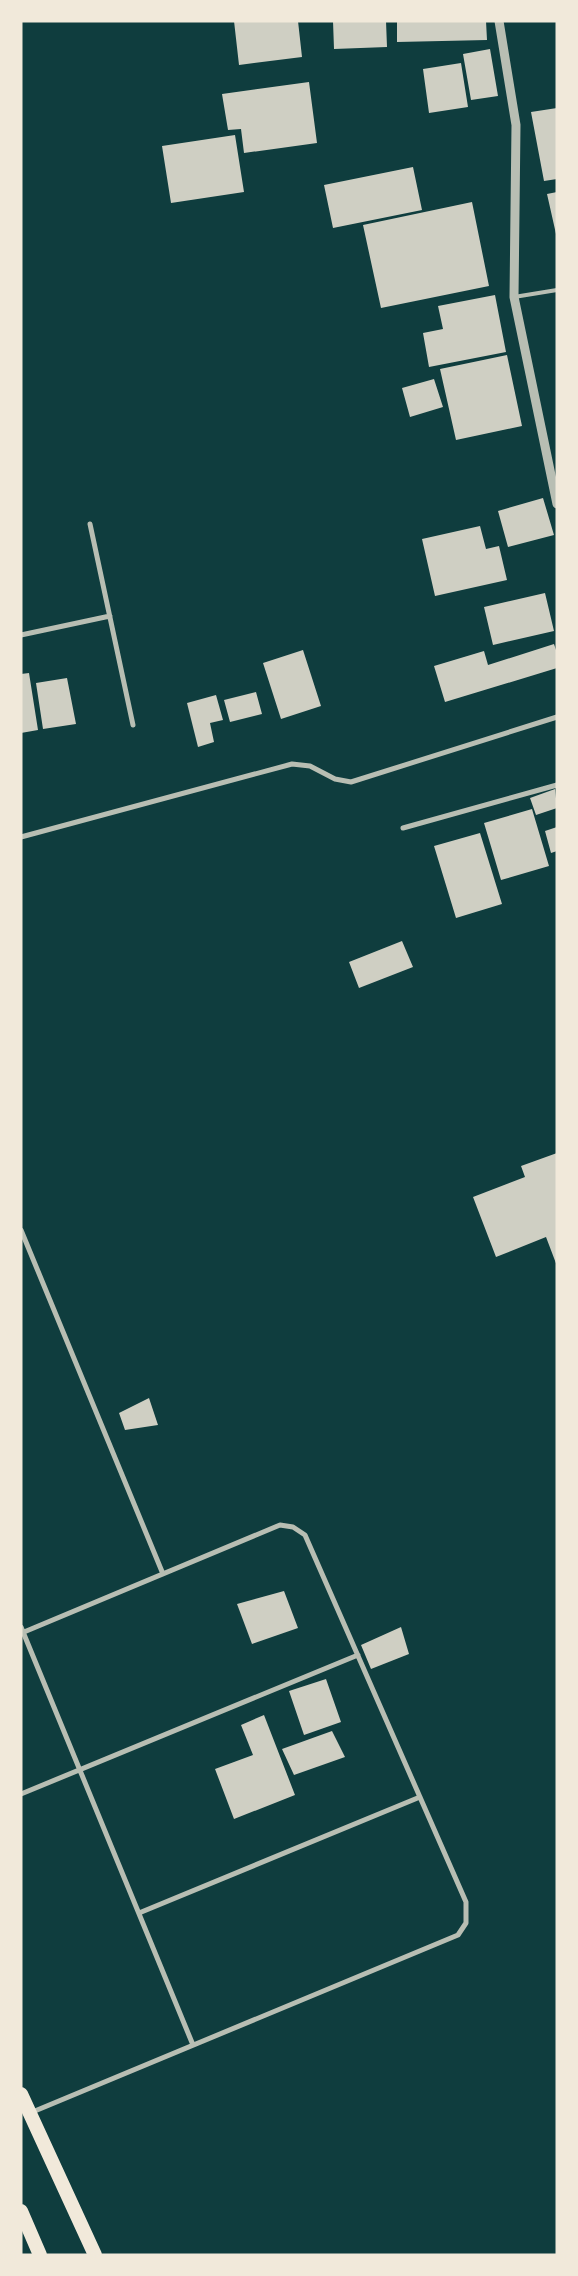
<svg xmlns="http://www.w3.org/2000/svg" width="578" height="2276" font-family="'Archivo Narrow',sans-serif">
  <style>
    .building { fill: #cfcfc3 }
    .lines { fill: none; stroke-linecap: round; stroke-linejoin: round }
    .service { stroke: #b8beb3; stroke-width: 4 }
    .minor { stroke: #b8beb3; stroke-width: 5 }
    .tertiary { stroke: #b8beb3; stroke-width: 9 }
    .trunk { stroke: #f1e9da; stroke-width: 14 }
  </style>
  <rect width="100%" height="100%" fill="#0f3d3e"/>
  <!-- building -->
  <path class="building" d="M234,21H298L302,57L239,65Z
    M333,21H386L387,47L334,49Z
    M397,21H486L487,40L397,42Z
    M490,49L498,96L471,100L463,54Z
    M461,63L468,107L429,113L423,69Z
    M309,82L317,143L244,153L241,129L228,130L222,94Z
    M557,108V179L544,181L531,112Z
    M235,135L244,192L171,203L162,146Z
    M413,167L422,210L333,228L324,185Z
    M557,192V233L556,234L547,194Z
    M472,202L489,286L381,308L363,225Z
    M495,295L506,352L429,367L423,333L443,329L438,306Z
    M507,355L522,426L456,440L440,369Z
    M434,379L443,407L410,417L402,388Z
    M543,498L554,535L508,547L498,511Z
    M480,526L486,549L499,546L507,580L435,596L422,539Z
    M545,593L554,631L493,645L484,607Z
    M554,644L557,653V668L445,702L434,666L484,651L488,665Z
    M303,650L321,706L281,719L263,663Z
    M29,673L38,730L21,733V674Z
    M67,678L76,724L43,729L36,683Z
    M256,692L262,714L230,722L224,700Z
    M216,695L223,720L210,723L214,742L198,747L187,703Z
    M555,789L557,808L536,815L530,798Z
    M532,809L549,866L501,880L484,823Z
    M557,827V851L551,853L545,831Z
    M480,833L502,904L456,918L434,846Z
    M402,941L413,967L359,988L349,962Z
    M557,1153V1266L546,1237L496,1257L473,1197L525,1177L521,1166Z
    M149,1398L158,1425L125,1430L119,1413Z
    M284,1591L298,1628L252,1644L237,1604Z
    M401,1627L409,1654L371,1669L361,1645Z
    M326,1679L341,1722L304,1735L289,1691Z
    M264,1715L295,1795L234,1819L215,1769L253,1755L241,1725Z
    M332,1731L345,1757L294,1775L282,1749Z"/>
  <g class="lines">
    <!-- service -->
    <path class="service" d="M514,297L557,290"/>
    <!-- minor -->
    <path class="minor" d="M90,524L133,725
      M21,635L110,616
      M403,828L557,785
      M21,837L292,764L310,766L335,779L351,782L557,717
      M21,1230L163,1574
      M21,1627L193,2045
      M24,1632L280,1525L293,1527L305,1535L466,1902V1923L458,1935L30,2113
      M21,1794L358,1655
      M139,1913L420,1797"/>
    <!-- tertiary -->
    <path class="tertiary" d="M499,21L516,125L514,297L557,504"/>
    <!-- trunk -->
    <path class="trunk" d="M21,2094L95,2255
      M21,2211L40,2255"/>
  </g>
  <!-- border -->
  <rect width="578" height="2276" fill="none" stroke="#f1e9da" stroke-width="45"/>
</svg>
